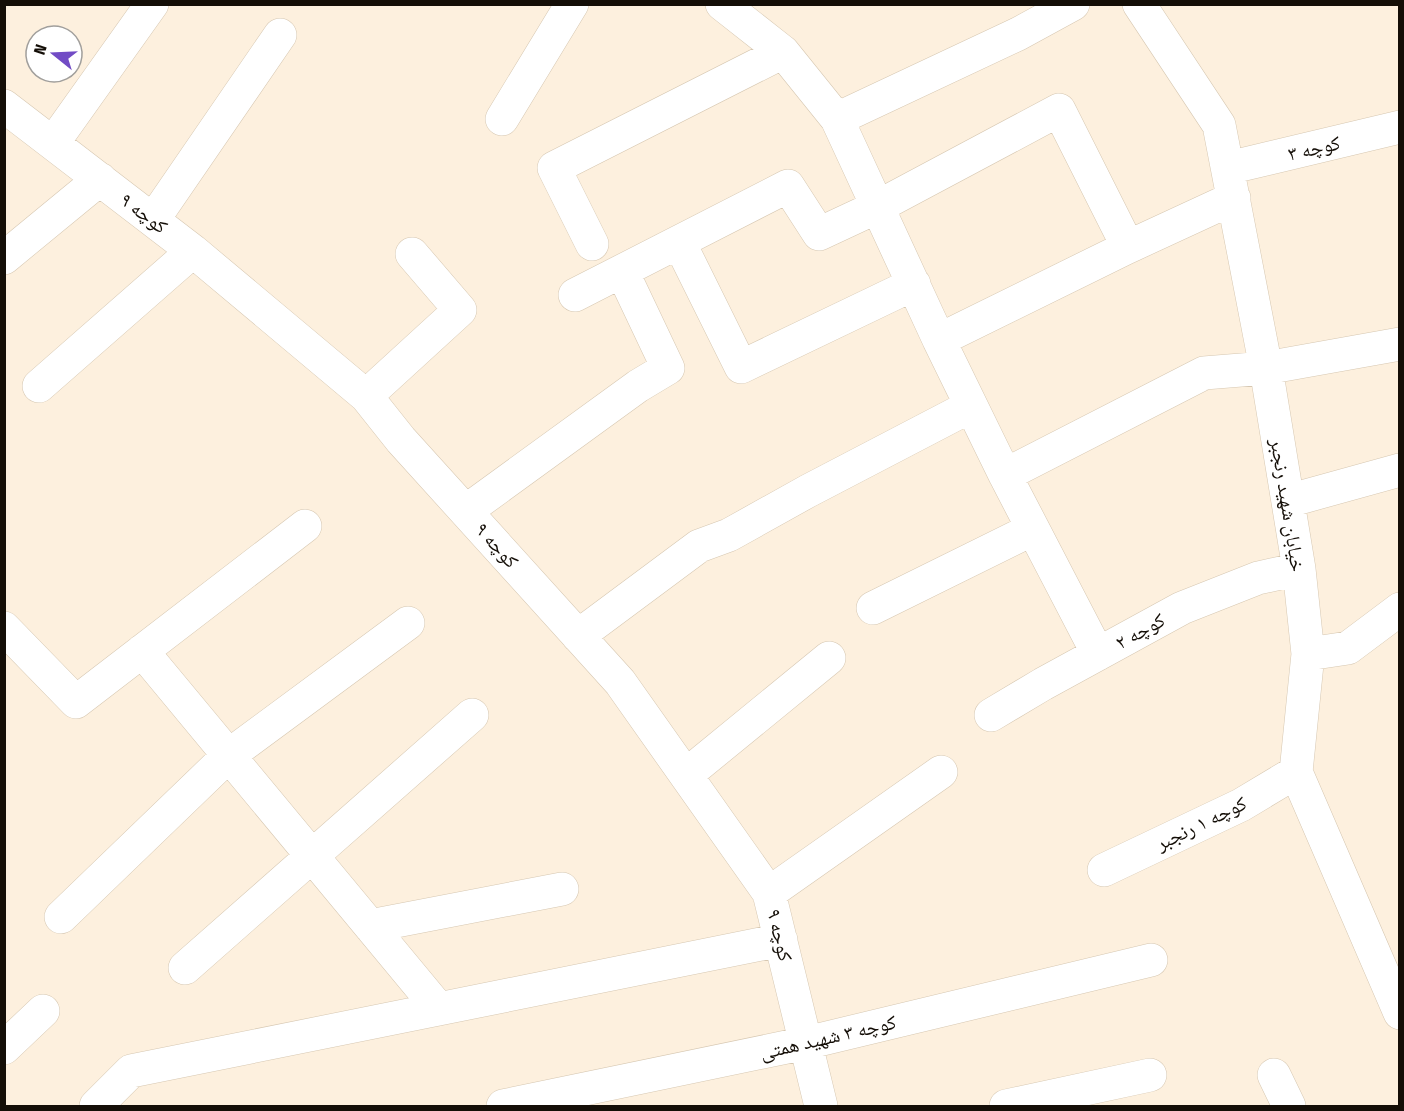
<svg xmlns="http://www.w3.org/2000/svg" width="1404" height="1111" font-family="'Fira Sans Condensed','Noto Naskh Arabic',sans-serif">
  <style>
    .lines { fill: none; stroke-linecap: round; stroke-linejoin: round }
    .minor-casing { stroke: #d6c7b1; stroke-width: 34 }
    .minor { stroke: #fff; stroke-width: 33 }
    .labels { text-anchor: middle; stroke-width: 4.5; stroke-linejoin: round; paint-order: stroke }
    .street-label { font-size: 20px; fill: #140e07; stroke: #fff }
  </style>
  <rect width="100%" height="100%" fill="#fdf0de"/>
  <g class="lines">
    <!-- minor casing -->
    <g class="minor-casing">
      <path id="minor" d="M722,4L783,52L837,119L1018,34L1073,4
        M1139,4L1219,125L1266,368L1299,569L1308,654L1296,772L1400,1013
        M4,106L193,251L366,396L401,440L620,682L769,893L821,1106
        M502,119L572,4
        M837,119L939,340L1005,475L1098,654
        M53,143L152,4
        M1228,168L1400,127
        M153,220L280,35
        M679,242L741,367L914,284
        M592,244L554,168L783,52
        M4,258L100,179
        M575,295L788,186L819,234L879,206L1059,110L1128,247
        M939,340L1128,247L1234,198
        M39,386L193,251
        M366,396L460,310L412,254
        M1005,475L1204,373L1266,368L1400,344
        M1288,501L1400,470
        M466,511L638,386L668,368L622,271
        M873,608L1033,529
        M4,628L76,702L305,526
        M578,636L699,546L729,535L808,491L971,406
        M142,651L439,1009
        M1308,654L1348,648L1400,609
        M991,715L1043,684L1182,608L1258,578L1299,569
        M686,775L829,658
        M1104,870L1241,805L1296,772
        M769,893L941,772
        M61,917L228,756L408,623
        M370,926L562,889
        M185,968L472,715
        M4,1048L43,1011
        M1274,1075L1289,1106
        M96,1106L131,1071L781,940
        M503,1106L806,1043L1151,960
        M1006,1106L1150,1075"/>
    </g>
    <!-- minor -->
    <use href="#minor" class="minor"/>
  </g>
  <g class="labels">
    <!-- street labels -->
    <g class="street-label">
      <text transform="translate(1314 148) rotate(-13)" y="7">کوچه ۳</text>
      <text transform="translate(144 213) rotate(37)" y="7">کوچه ۹</text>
      <text transform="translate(1288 505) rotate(81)" y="7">خیابان شهید رنجبر</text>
      <text transform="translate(497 545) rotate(48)" y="7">کوچه ۹</text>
      <text transform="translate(1140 631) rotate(-29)" y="7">کوچه ۲</text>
      <text transform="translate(1201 823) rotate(-26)" y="7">کوچه ۱ رنجبر</text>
      <text transform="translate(780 935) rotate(76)" y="7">کوچه ۹</text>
      <text transform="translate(828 1037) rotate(-13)" y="7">کوچه ۳ شهید همتی</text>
    </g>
  </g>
  <!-- border -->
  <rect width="1404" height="1111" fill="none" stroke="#140e07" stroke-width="12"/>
  <!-- north arrow -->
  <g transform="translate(54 54) rotate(288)"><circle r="28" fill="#ffffff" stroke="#a19f9c" stroke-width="1.5"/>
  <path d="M0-4.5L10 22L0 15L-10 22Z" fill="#724cc5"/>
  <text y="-9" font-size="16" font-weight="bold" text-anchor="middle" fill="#140e07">N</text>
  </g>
</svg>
